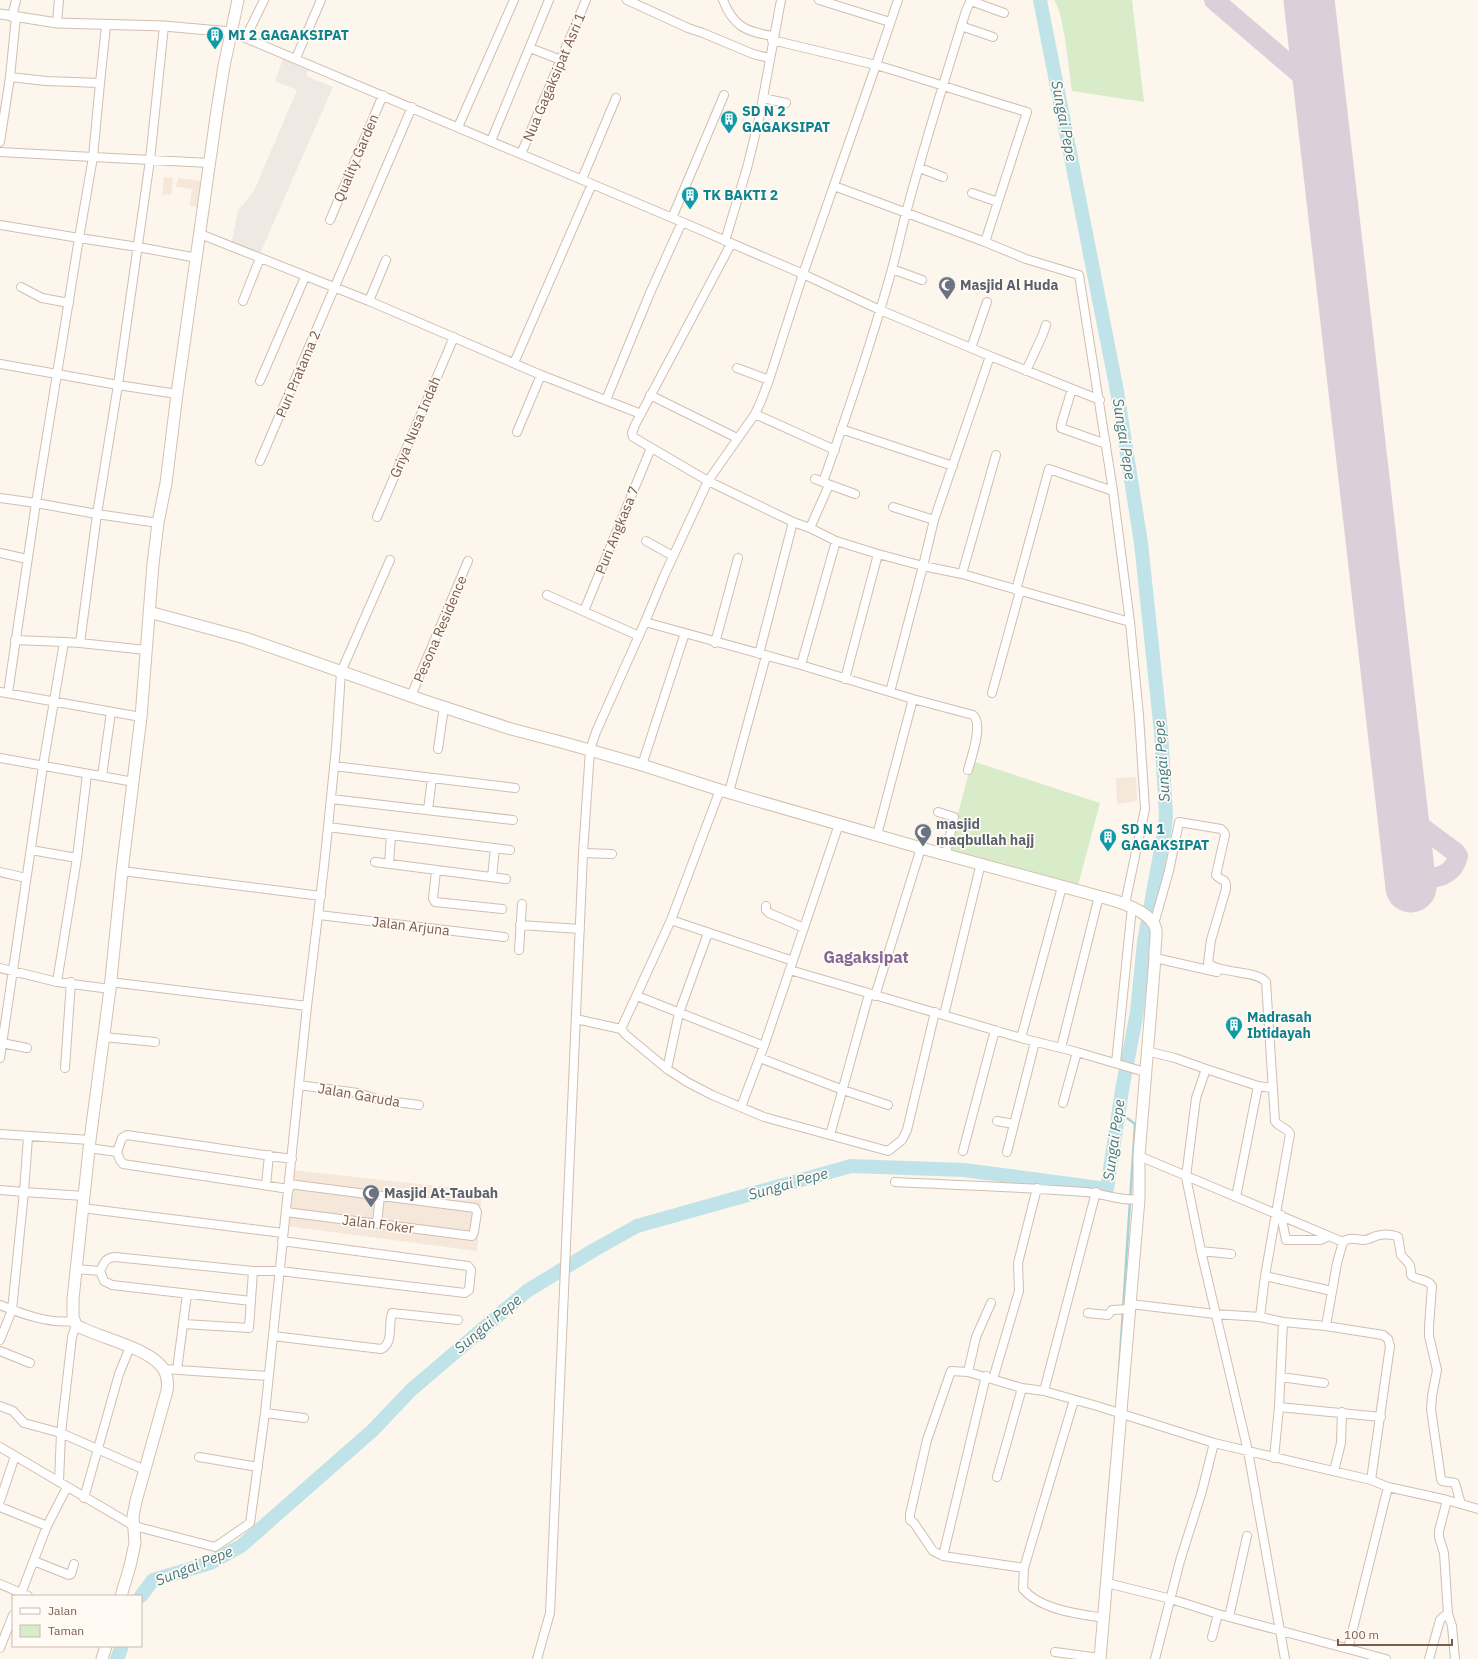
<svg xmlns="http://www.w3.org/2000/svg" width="1478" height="1659" font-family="'IBM Plex Sans',sans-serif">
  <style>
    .residential { fill: #f5e8da }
    .industrial { fill: #efe9e4 }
    .green { fill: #d8ecc9 }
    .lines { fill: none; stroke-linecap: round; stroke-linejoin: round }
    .stream { stroke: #a5d3da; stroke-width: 2.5 }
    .river { stroke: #bfe3e8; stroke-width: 14 }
    .taxiway { stroke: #dbcfda; stroke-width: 20 }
    .runway { stroke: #dbcfda; stroke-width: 51 }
    .minor-casing { stroke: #d1beb0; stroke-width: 10 }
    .tertiary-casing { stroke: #d1beb0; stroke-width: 11 }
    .secondary-casing { stroke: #d6c0b0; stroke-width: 13 }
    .minor { stroke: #fff; stroke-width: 8 }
    .tertiary { stroke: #fff; stroke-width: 9 }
    .secondary { stroke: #fff; stroke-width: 11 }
    .labels { text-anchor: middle; stroke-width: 3.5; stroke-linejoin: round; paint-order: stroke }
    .culture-label { font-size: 14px; font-weight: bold; fill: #0d838f; stroke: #fffaf3; text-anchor: start }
    .street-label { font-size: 14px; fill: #7a5c4d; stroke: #fffaf3 }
    .worship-label { font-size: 14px; font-weight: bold; fill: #5b616d; stroke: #fffaf3; text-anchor: start }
    .water-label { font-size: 15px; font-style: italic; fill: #437c86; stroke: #fffaf3 }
    .quarter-label { font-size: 16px; font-weight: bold; fill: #846695; stroke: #fffaf3 }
  </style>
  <rect width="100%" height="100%" fill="#fdf6ec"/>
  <!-- residential -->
  <path class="residential" d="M164,177L173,178L171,195L162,194Z
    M178,178L201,181L198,207L190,206L192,189L176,187Z
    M1136,777L1137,801L1117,804L1116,778Z
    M292,1170L482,1191L477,1251L286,1226Z"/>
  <!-- industrial -->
  <path class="industrial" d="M284,56L310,67L306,76L333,87L259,256L231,245L238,211L254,191L297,90L275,81Z"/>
  <!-- green -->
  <path class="green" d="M1054,0H1132L1144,102L1072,91C1069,72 1064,13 1054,0Z
    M972,761L1100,803L1077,889L948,851Z"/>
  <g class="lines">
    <!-- stream -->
    <path class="stream" d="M1118,1387L1135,1124L1119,1112
      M1106,1525L1113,1448"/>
    <!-- river -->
    <path class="river" d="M141,1596L153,1580L210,1563L241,1546L373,1430L411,1390L527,1291L594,1250L637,1226L851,1166L964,1170L1107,1189L1122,1090L1137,1012L1144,942L1165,827L1166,815L1161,732L1141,543L1117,391L1040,0
      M117,1659L122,1646"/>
    <!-- taxiway -->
    <path class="taxiway" d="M1214,0L1319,90
      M1400,795L1408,815L1412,820L1455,852L1458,856C1450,891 1396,881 1398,843C1398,838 1402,831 1404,825"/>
    <!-- runway -->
    <path class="runway" d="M1309,0L1411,887"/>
    <!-- minor casing -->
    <g class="minor-casing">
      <path id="minor" d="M627,0L688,28L703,33L753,54L769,58
        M723,0C733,26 746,32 773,36
        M819,0L890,22
        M898,0L876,65C927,80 976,97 1027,112L985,242
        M971,1L1004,13
        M12,17L16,0
        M16,17L10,77L46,81L100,83L106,26
        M57,23L59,0
        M164,26L150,160L118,385L177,394
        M961,26L993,37
        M231,32L682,222L803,274L880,310L990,356L1100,400
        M246,37L264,0
        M530,48L561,60
        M296,58L321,0
        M763,98L786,103
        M458,127L514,0
        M491,141L549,0
        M0,142L10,77
        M0,152L93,157L100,83
        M521,154L586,0
        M920,168L943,177
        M582,179L616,98
        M834,186L985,242L1026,259L1079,275L1113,491L1130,622L1139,716L1145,809L1125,904
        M972,193L998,202
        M672,218L724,95
        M330,220L383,95
        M0,225L79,238L93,157L210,163
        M200,234L369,301L541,375L641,414
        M725,241L747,168L759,119L781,0
        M731,244L635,425L632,433L633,437L708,481L793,522L810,528L836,541L878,554L923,566L934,520L990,356
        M892,269L922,280
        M21,287L42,298L69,303
        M243,301L260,258
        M369,301L386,260
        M971,348L987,302
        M514,363L592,184
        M0,364L57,374L79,238L138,247L197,258
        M737,368L769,380
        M1026,371L1043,334L1046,325
        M57,374L118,385L97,514L36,503Z
        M260,381L305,277
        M1072,389L1061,425V428L1106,444
        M650,395L737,438
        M606,400L650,293L682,222
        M755,414L835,450
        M841,429L953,466
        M517,432L541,375
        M996,455L962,574L1130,622
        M260,461L412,107
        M815,479L823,482C848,412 872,341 892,269C897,251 901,232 906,213C924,146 945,78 966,11L971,0
        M825,483L855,494
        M0,498L36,503L8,693
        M893,507L934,520
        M377,517L454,337
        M810,528L829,485
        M646,541L673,556
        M0,553L27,559
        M1016,590L1049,469L1113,491
        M547,595L639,636
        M584,611L651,448
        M645,622L801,665L913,699L877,835
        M15,640L64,642
        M80,643L146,650
        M715,643L738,558
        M759,654L793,522
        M801,665L836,541
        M845,679L878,554
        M0,692L141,717
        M890,692L923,566L962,574
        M992,693L1020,591
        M411,696L468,561
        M913,699L973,715C984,724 971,758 968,770
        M438,749L444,707
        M0,758L134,782
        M642,765L685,633
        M334,766L515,788
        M102,776L111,712
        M720,790L671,920L621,1029L626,1035L667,1069L687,1082L712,1095L764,1117L888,1151L902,1140L907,1130L935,1012
        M729,792L766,656
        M331,799L513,820
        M428,810L432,778
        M938,812L954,817L946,854
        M328,827L510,850
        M31,850L77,858
        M583,853L612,854
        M375,862L506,879
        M389,864L391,835
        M122,871L321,896
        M436,871L433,898L435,902L502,909
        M0,872L26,878
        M492,877L495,848
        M766,906V910L769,913L804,928
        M319,915L504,937
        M671,920L793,961
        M1154,924L1169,871L1179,822L1221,829L1224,832L1225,835L1216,875C1221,882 1227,877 1226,889L1211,940L1208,963C1219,974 1257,970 1266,982L1275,1121C1279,1128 1287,1127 1290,1134L1265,1276L1260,1317
        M520,925L580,929
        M519,950L522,904
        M1155,958L1217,972
        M0,968L57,982L110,989
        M790,970L1021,1038L1077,1052L1145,1072
        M57,982L77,858L87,774
        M110,982L307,1006
        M637,996L764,1046
        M875,996L921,848
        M944,1015L981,863
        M576,1019L621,1029
        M104,1037L155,1042
        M1021,1038L1062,887
        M2,1043L27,1048
        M1061,1048L1099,896
        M1146,1051L1175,1058L1206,1069L1196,1098L1186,1177L1201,1251L1248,1451L1285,1659
        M0,1058L43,766L64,642L80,643L97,514L158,523
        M760,1058L843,1090L888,1105
        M1116,1063L1132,907
        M65,1068L71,982
        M667,1069L679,1013L708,933
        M1206,1069L1258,1086L1272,1088
        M299,1085L358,1093L380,1100L419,1105
        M1063,1103L1077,1052
        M741,1107L764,1046L839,824
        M997,1121L1014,1124
        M0,1134L90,1140
        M830,1135L869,994
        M28,1137L24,1192L84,1196
        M89,1148L117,1152L120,1160L123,1164L289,1189
        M963,1151L995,1030
        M117,1152L122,1138L127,1135L292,1159
        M1007,1152L1035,1042
        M1139,1156L1343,1242C1351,1236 1356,1240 1364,1240C1369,1240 1372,1237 1376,1236C1383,1234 1393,1234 1398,1237L1401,1255C1409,1264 1411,1263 1411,1275C1417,1281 1427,1278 1432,1286L1429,1326V1336L1437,1370L1432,1396L1431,1409L1441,1479L1442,1481L1455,1483L1461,1504
        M895,1182C958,1185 1021,1187 1085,1192C1101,1193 1124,1202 1139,1199
        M266,1185L269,1155
        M0,1190L24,1192L12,1310L0,1340
        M1236,1197L1258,1086
        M82,1208L283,1233
        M286,1212L472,1236L474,1232L477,1212L475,1208L289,1184
        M1281,1215L1286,1240H1320L1325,1238L1326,1235
        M377,1223L380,1196
        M1201,1251L1231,1254
        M76,1269L100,1271L104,1281L112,1285L251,1301
        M100,1271C104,1263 105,1258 115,1257L253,1271L249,1328L184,1324
        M253,1271H280L465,1293L469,1290L471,1270L468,1266L282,1241
        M1265,1276L1332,1291
        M1130,1304L1215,1314L1260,1317L1283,1322L1326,1326L1383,1335L1388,1339L1390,1346L1371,1480
        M0,1305C22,1314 49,1324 74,1321
        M1088,1313L1108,1315L1112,1310L1130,1309
        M1326,1326L1337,1263L1343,1242
        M273,1336L381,1349C394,1344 388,1323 392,1313L458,1320
        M0,1351L30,1363
        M164,1369L268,1376
        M177,1370L187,1294
        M968,1372L976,1337L991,1303
        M1281,1377L1324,1383
        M993,1379L1019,1291L1018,1263L1037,1188
        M1044,1391L1096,1192
        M1074,1400L1024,1568L1023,1589C1041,1610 1078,1614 1104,1618
        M0,1406L13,1411L24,1423L61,1433L145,1470
        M1279,1407L1381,1417
        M265,1413L304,1418
        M0,1447L134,1526L215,1547L250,1523L265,1413L307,1006L324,866L336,748L341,672L390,560
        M199,1457L258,1467
        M1274,1458L1279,1407L1283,1322
        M1334,1471L1341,1443L1342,1412
        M997,1477L1022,1388
        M59,1482L61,1433L72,1337L76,1325
        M84,1498L119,1374L130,1347
        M1447,1500L1439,1531V1537L1444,1553L1448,1614L1452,1626L1455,1659
        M0,1501L15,1456
        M0,1507L47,1526
        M943,1556L986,1376
        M34,1561L69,1575L71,1574L74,1564
        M1024,1568L943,1556L933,1551L914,1523L910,1520V1514L927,1440L951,1371L968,1372L1022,1388L1044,1391L1097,1406L1214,1443L1371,1480L1388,1487L1447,1500L1478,1509
        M1107,1583L1171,1599L1218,1614L1386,1659
        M0,1584L28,1596
        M20,1596L47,1526L67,1487
        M1229,1617L1247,1536
        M1212,1637L1218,1614
        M0,1648L13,1615
        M1348,1649L1388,1487
        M1055,1652L1100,1658
        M537,1659L550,1613L583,853L590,750L596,732L645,622L664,576L708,481L755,414L761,401L769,380L803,274L876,65L772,40
        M1155,1659L1180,1561L1202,1491L1214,1443
        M1429,1659L1440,1620L1443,1617L1448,1614"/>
    </g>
    <!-- tertiary casing -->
    <g class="tertiary-casing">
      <path id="tertiary" d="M0,14L57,23L164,26L231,32"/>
    </g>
    <!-- secondary casing -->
    <g class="secondary-casing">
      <path id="secondary" d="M149,612L245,638L425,701L511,729L561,742L642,765L720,790L921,848L1116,901C1128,905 1154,915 1156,930C1157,939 1154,949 1155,958L1139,1156V1199L1100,1659
        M121,1596L130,1566L135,1543L133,1516L136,1501L167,1391C168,1384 168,1377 164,1370C152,1348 98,1338 76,1325L73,1317V1299L90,1140L110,989L122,871L141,717L153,564L158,523L166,483L177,394L217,110L224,66L238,0
        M102,1659L106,1646"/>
    </g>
    <!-- minor -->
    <use href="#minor" class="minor"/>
    <!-- tertiary -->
    <use href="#tertiary" class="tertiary"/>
    <!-- secondary -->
    <use href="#secondary" class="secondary"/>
  </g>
  <!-- icons -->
  <defs>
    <g id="building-pin" transform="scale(0.9)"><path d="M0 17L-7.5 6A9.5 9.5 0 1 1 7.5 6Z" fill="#0f9aa8" stroke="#fffaf3"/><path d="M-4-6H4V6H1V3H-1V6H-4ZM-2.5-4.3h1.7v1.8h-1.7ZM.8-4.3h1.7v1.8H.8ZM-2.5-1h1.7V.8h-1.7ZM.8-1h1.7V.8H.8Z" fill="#fff"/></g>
    <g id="mosque-pin" transform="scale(0.9)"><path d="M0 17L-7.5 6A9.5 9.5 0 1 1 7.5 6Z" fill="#6b7280" stroke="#fffaf3"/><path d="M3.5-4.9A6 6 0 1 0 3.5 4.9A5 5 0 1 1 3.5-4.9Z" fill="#fff"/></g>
  </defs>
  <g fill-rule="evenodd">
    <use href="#building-pin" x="215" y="35"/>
    <use href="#building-pin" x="729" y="119"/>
    <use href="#building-pin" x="690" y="195"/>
    <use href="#mosque-pin" x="947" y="285"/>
    <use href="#mosque-pin" x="923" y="832"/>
    <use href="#building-pin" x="1108" y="837"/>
    <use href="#building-pin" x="1234" y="1025"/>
    <use href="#mosque-pin" x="371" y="1193"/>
  </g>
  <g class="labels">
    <!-- culture labels -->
    <g class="culture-label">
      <text x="228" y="40">MI 2 GAGAKSIPAT</text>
      <text x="742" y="116">SD N 2<tspan x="742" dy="16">GAGAKSIPAT</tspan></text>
      <text x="703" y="200">TK BAKTI 2</text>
      <text x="1121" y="834">SD N 1<tspan x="1121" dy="16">GAGAKSIPAT</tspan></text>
      <text x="1247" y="1022">Madrasah<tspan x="1247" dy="16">Ibtidayah</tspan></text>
    </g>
    <!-- street labels -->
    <g class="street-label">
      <text transform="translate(554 77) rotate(-67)" y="5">Nua Gagaksipat Asri 1</text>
      <text transform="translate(356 158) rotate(-67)" y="5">Quality Garden</text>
      <text transform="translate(298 374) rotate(-67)" y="5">Puri Pratama 2</text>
      <text transform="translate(415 427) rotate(-67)" y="5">Griya Nusa Indah</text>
      <text transform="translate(617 530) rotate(-68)" y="5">Puri Angkasa 7</text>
      <text transform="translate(440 629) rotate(-67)" y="5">Pesona Residence</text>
      <text transform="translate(411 926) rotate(7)" y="5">Jalan Arjuna</text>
      <text transform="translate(359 1095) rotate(10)" y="5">Jalan Garuda</text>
      <text transform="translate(378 1224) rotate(7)" y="5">Jalan Foker</text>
    </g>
    <!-- worship labels -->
    <g class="worship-label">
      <text x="960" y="290">Masjid Al Huda</text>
      <text x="936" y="829">masjid<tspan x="936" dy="16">maqbullah hajj</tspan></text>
      <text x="384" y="1198">Masjid At-Taubah</text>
    </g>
    <!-- water labels -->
    <g class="water-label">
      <text transform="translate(1064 121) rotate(79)" y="5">Sungai Pepe</text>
      <text transform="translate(1124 439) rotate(81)" y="5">Sungai Pepe</text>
      <text transform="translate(1162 761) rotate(-94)" y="5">Sungai Pepe</text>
      <text transform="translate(1114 1140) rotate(-82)" y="5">Sungai Pepe</text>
      <text transform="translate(788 1184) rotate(-16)" y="5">Sungai Pepe</text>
      <text transform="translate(488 1324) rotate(-40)" y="5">Sungai Pepe</text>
      <text transform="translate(194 1566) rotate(-22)" y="5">Sungai Pepe</text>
    </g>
    <!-- quarter labels -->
    <g class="quarter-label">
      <text x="866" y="963">Gagaksipat</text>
    </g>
  </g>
  <!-- legend -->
  <rect x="12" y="1595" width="130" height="52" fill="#fffaf3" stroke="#cabbb1"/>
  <rect x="20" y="1608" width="20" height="6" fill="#ffffff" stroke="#cabbb1"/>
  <text x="48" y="1615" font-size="12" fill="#7a5c4d">Jalan</text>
  <rect x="20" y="1625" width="20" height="12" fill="#d8ecc9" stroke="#cabbb1"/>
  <text x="48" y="1635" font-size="12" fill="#7a5c4d">Taman</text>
  <!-- scale -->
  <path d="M1338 1639v6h114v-6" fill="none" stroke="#7a5c4d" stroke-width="2"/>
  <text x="1344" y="1639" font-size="12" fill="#7a5c4d" stroke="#fffaf3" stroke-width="3" paint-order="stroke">100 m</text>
</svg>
